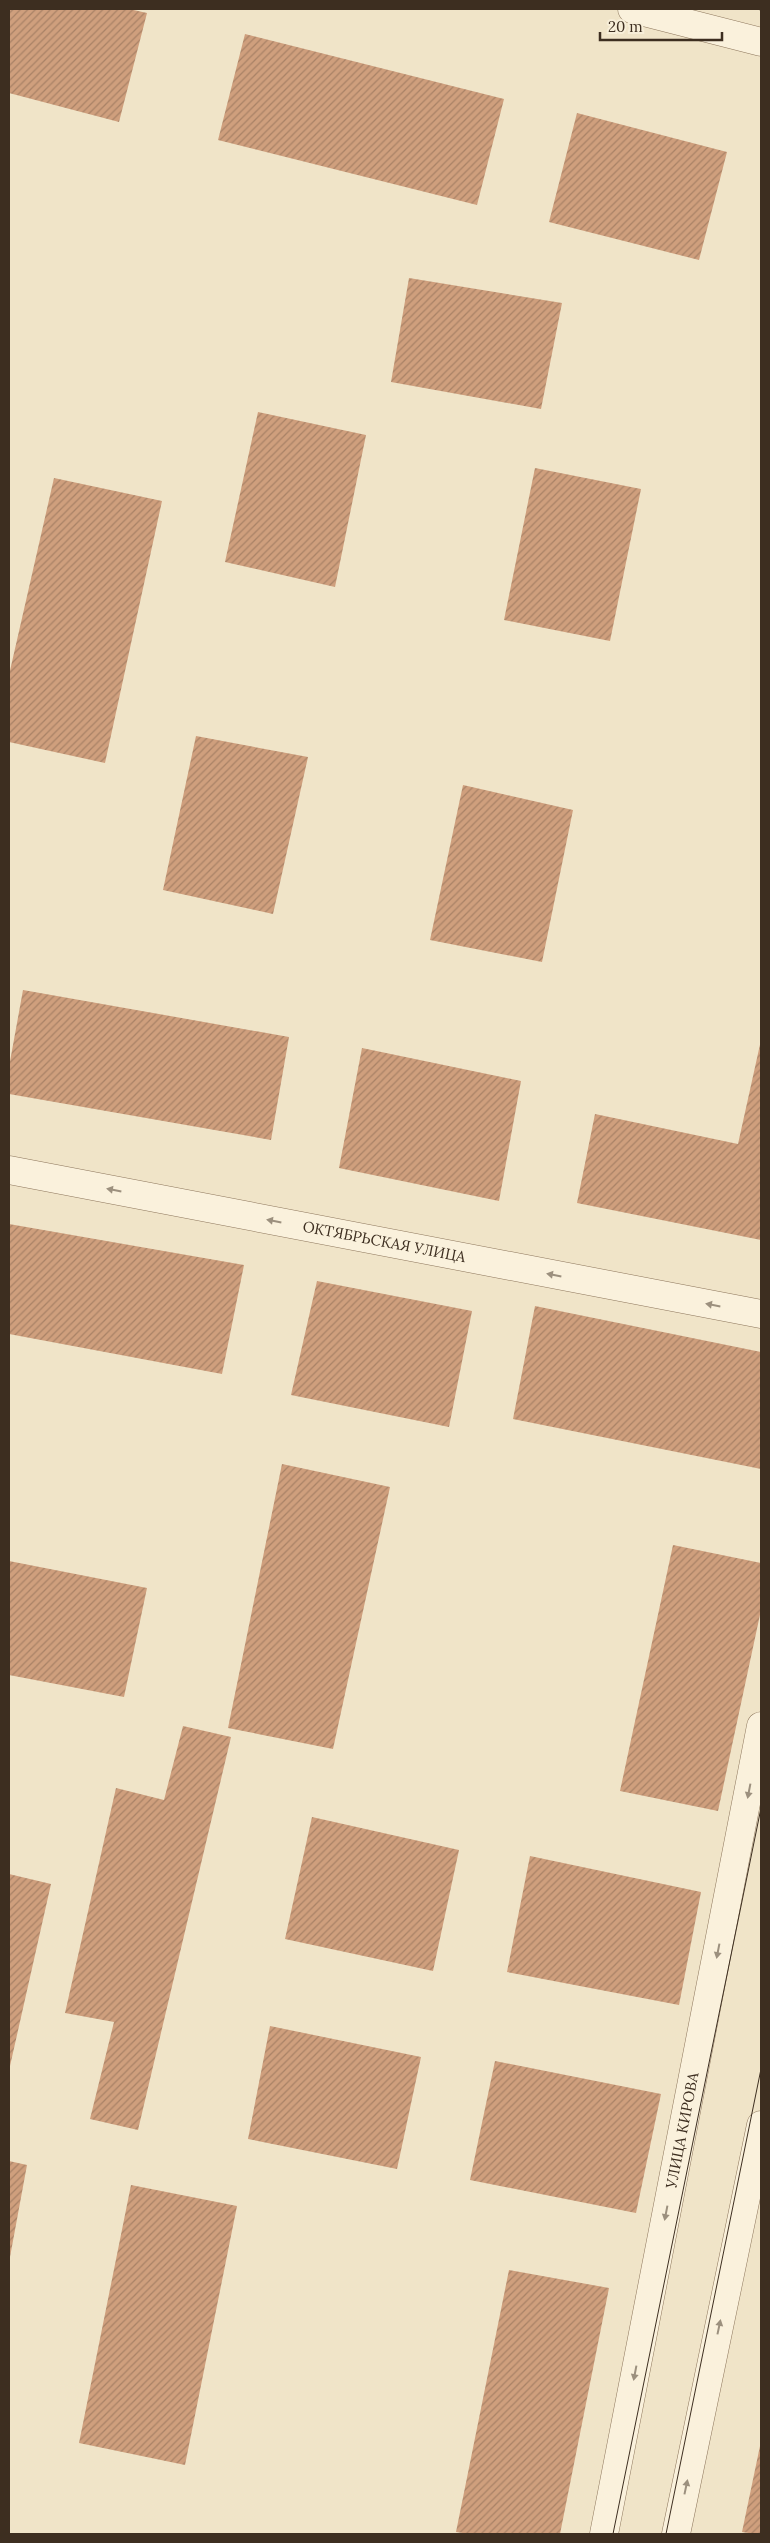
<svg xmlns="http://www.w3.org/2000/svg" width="770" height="2543" font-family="Lora,serif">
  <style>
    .building { fill: url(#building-hatch) }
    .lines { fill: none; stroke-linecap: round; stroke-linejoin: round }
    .minor-casing { stroke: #8d765c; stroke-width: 29 }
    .tertiary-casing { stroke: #8d765c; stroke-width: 29 }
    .minor { stroke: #faf1dc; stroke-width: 28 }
    .tertiary { stroke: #faf1dc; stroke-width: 28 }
    .tram { stroke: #3d2e20; stroke-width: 1 }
    .oneway { fill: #9c907e }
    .labels { text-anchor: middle; stroke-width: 4; stroke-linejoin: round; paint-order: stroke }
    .street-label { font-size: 15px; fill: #3d2e20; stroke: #f7eed8 }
  </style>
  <defs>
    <pattern id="building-hatch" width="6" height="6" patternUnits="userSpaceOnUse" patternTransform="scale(1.25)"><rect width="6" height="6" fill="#cf9f7d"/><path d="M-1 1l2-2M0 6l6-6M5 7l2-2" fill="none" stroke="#a98266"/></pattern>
  </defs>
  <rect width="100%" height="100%" fill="#f0e4c8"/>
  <!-- building -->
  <path class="building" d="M9,9H129L147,13L119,122L9,93Z
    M245,34L504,99L477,205L218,140Z
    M577,113L727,152L699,260L549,222Z
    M409,278L562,303L541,409L391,382Z
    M258,412L366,435L335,587L225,562Z
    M535,468L641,489L610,641L504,620Z
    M54,478L162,501L105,763L9,742V675Z
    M196,736L308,757L273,914L163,890Z
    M463,785L573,810L542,962L430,940Z
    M23,990L289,1037L271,1140L9,1094V1067Z
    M761,1040V1240L577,1203L595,1114L738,1144Z
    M362,1048L521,1081L499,1201L339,1168Z
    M9,1224L244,1265L222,1374L9,1334Z
    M317,1281L472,1311L449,1427L291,1395Z
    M535,1306L761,1352V1469L513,1419Z
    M282,1464L390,1487L333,1749L228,1728Z
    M673,1545L761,1563V1610L718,1811L620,1791Z
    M9,1561L147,1588L124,1697L9,1675Z
    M183,1726L231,1737L138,2130L90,2119L114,2022L65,2013L116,1788L164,1800Z
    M312,1817L459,1850L433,1971L285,1939Z
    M530,1856L701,1892L679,2005L507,1972Z
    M9,1874L51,1884L10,2066H9Z
    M270,2026L421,2057L397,2169L248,2139Z
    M495,2061L661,2094L636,2213L470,2180Z
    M9,2161L27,2165L10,2257H9Z
    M131,2185L237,2206L185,2465L79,2443Z
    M509,2270L609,2288L560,2534H469L456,2532Z
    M760,2446L761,2534H755L742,2532Z"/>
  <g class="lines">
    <!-- minor casing -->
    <g class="minor-casing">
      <g id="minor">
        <path d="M632,9L761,42"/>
        <path id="s1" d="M9,1170L761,1314"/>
      </g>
    </g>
    <!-- tertiary casing -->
    <g class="tertiary-casing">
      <g id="tertiary">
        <path id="s2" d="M604,2534L761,1726"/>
        <path d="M676,2534L761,2125"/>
      </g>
    </g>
    <!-- minor -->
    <use href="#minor" class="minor"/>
    <!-- tertiary -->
    <use href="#tertiary" class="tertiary"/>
    <!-- tram -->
    <path class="tram" d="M756,9L761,10
      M613,2534L761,1808
      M666,2534L761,2069"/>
  </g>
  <!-- one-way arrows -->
  <defs><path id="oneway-solid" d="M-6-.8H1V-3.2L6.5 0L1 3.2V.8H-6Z" transform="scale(1.25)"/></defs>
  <g class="oneway">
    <use href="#oneway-solid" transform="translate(114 1190) rotate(-169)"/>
    <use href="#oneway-solid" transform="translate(274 1221) rotate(-169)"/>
    <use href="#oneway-solid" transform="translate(554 1275) rotate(-169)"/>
    <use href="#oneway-solid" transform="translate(713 1305) rotate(-169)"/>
    <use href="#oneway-solid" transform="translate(749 1791) rotate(101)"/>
    <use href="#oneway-solid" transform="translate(718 1951) rotate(101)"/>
    <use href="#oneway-solid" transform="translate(666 2213) rotate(101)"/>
    <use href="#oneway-solid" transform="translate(719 2327) rotate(-78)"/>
    <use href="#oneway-solid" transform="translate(635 2373) rotate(101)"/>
    <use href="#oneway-solid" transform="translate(686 2487) rotate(-78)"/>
  </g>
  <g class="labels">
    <!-- street labels -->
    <g class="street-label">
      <text dy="5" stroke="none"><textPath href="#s1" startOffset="382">ОКТЯБРЬСКАЯ УЛИЦА</textPath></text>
      <text dy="5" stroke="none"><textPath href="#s2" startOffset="411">УЛИЦА КИРОВА</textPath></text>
    </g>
  </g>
  <!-- border -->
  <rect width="770" height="2543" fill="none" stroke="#3d2e20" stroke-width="20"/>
  <!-- scale -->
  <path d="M600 32v8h122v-8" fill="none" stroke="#3d2e20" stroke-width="2.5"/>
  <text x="608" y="32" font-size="15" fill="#3d2e20" stroke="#f7eed8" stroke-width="4" paint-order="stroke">20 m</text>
</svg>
